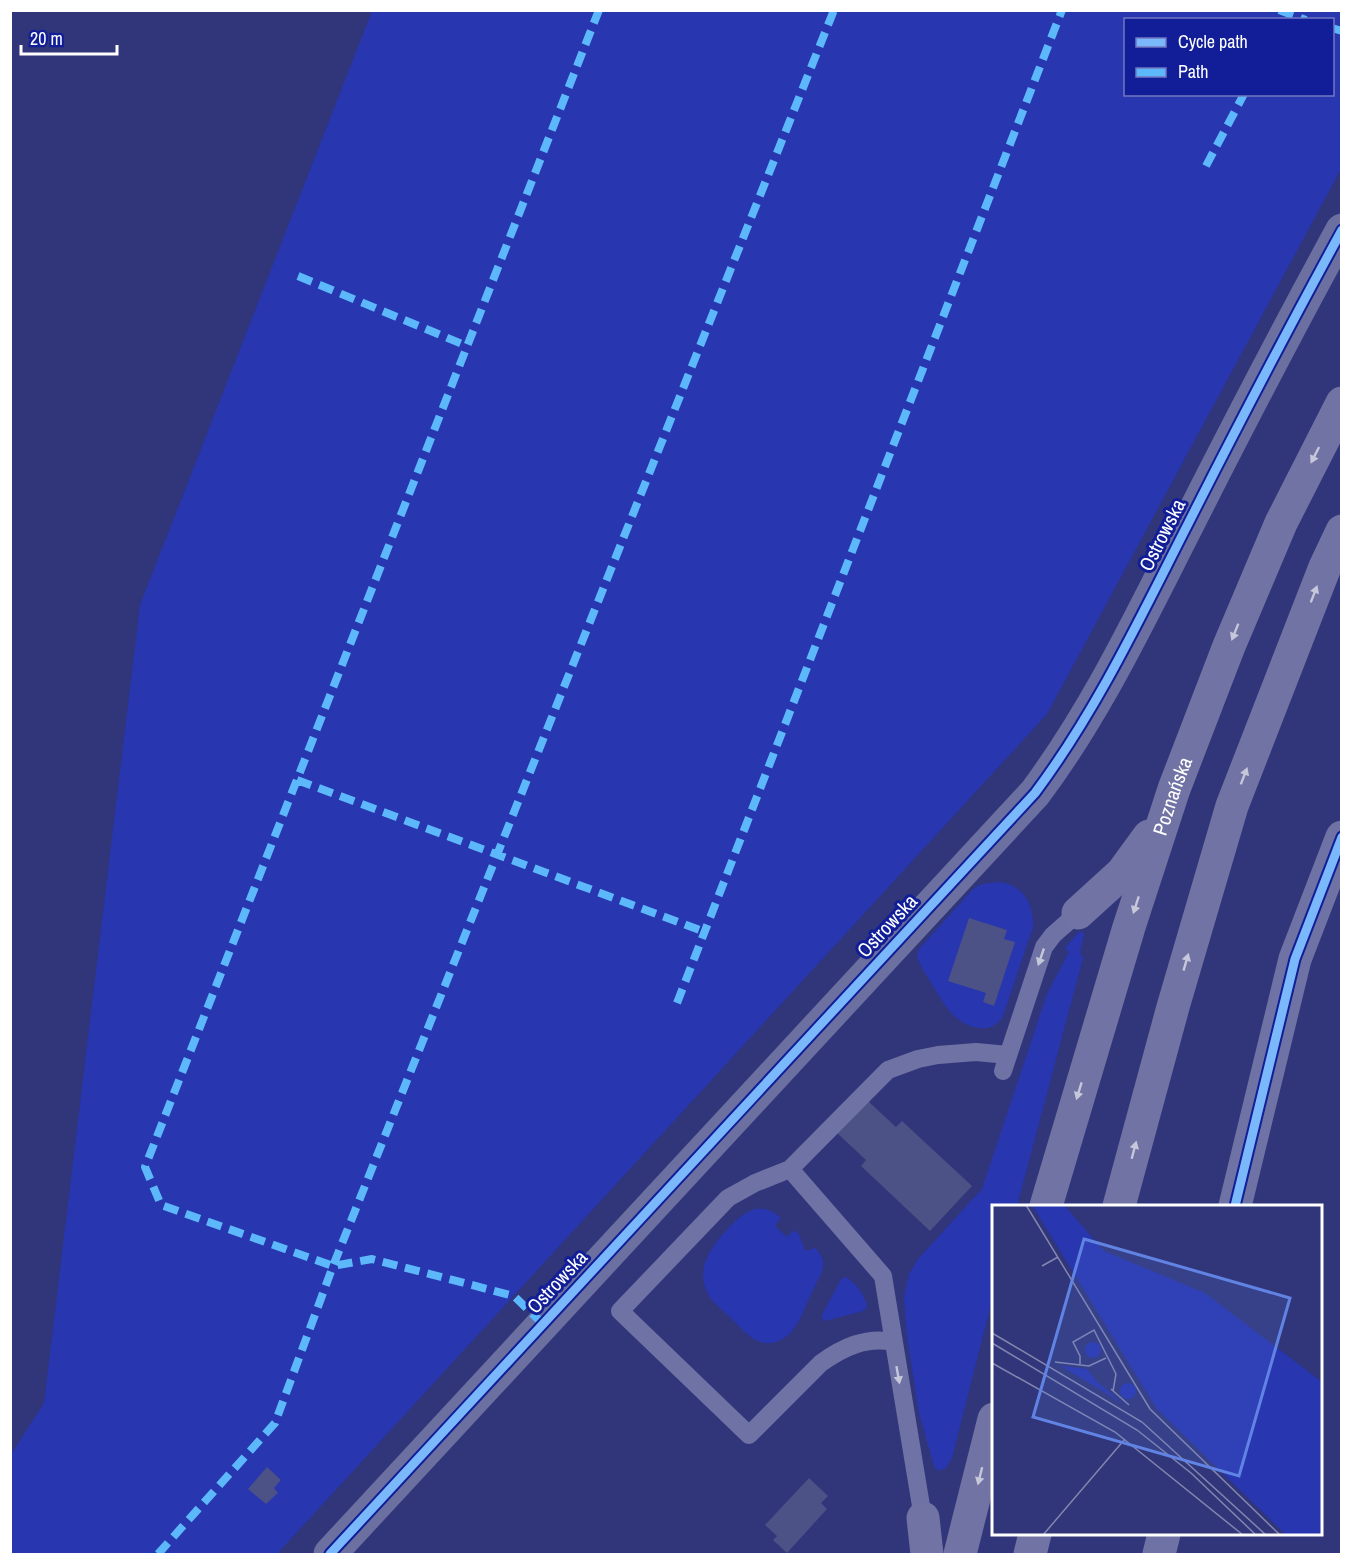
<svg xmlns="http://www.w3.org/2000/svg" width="1352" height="1565" font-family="'Archivo Narrow',sans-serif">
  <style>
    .green { fill: #2836af; fill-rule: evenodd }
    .building { fill: #4c5186 }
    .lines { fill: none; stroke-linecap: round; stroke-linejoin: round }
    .lane { stroke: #6f72a4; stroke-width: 18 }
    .street { stroke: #6f72a4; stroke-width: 33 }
    .secondary { stroke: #6b70a1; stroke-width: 33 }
    .highway { stroke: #7073a3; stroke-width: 33 }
    .quiet { stroke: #5cb8fa; stroke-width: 8; stroke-dasharray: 15 8; stroke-linecap: butt }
    .cycleway-casing { stroke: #111e98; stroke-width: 13 }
    .cycleway { stroke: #7ab7fb; stroke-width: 9 }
    .oneway { fill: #c6c7da }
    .oneway2 { fill: #c5c7db }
    .labels { text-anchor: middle; stroke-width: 6; stroke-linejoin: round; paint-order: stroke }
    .street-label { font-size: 20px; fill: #fff; stroke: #111e98 }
    .inset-road { fill: none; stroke: #8386af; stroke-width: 1.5 }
    .view { fill: #6183e4; fill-opacity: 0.15; stroke: #6183e4; stroke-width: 3 }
    .inset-edge { fill: none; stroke: #fff; stroke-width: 3 }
  </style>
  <rect width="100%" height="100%" fill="#303679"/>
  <!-- green -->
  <path class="green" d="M372,11H1341V169L1047,714L277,1554H11L10,1456L44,1403L140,605ZM1126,20H1332V94H1126Z
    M998,882C1022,884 1034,903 1033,927L1003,1016C997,1025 991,1029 980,1028C953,1025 943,1002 930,981C925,973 919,964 917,955L919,949L973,889L982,884Z
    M1079,932H1083L1084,934L1080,952L1083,958L1017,1206H994L993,1296L952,1458L946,1468L938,1471L934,1466L919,1413L907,1337L904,1297L909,1274L918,1259L982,1189L1047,994L1069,952L1065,948Z
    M755,1209C766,1208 774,1211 781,1218L775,1226L787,1237L794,1230L799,1234L805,1251L815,1248C831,1263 820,1275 812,1292C805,1306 799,1327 787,1336C780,1342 769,1345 761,1342C750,1339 740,1327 732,1319C726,1313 718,1307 712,1300C693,1275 708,1249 726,1231C735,1221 743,1213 755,1209Z
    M845,1277C856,1282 866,1296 867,1308L863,1311L825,1321L822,1318V1315L841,1279Z"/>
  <!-- building -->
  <path class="building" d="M969,918L1007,930L1004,939L1015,942L994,1006L983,1002L986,993L948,981Z
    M868,1101L896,1127L902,1121L972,1186L930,1231L861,1166L866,1160L837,1133Z
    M267,1467L281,1480L274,1488L278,1493L266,1504L248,1489Z
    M809,1478L828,1496L821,1503L827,1509L787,1553L773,1540L777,1536L765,1525Z"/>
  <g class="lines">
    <!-- lane -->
    <path class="lane" d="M1003,1071L1044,947L1053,935L1078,913
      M790,1169L883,1276L923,1518
      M893,1342C866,1336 842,1348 821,1363L749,1435L620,1311L728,1198L755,1183L790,1169L888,1070L918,1059L938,1055L976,1052L1008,1055"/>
    <!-- street -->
    <path class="street" d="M1235,1206L1295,959L1342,837
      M1159,1554L1164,1534"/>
    <!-- secondary -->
    <path class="secondary" d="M330,1554L1035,793C1097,710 1141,616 1188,524C1238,425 1289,327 1342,230"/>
    <!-- highway -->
    <g class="highway">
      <path d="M1078,913L1122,873L1149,836"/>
      <path id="s1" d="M1046,1206L1129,927L1174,789L1229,646L1281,523L1342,403"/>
      <path d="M1119,1206L1173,1007L1232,806L1325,567L1342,531"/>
      <path d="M923,1518L927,1554"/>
      <path d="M960,1554L994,1419"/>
      <path d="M1030,1554L1035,1534"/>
    </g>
    <!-- quiet -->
    <path class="quiet" d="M1279,10L1306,20
      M1332,28L1342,31
      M1206,166L1244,94
      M298,276L467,346
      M297,780L705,932
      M677,1003L1062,10
      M543,1324L514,1296L372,1259L333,1266L161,1205L145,1167L599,10
      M158,1554L275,1423L333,1266L834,10"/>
    <!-- cycleway casing -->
    <g class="cycleway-casing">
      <path id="cycleway" d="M1235,1206L1295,959L1342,837
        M330,1554L1035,793C1097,710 1141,616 1188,524C1238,425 1289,327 1342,230"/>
    </g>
    <!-- cycleway -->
    <use href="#cycleway" class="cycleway"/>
  </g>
  <!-- one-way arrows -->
  <defs><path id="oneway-solid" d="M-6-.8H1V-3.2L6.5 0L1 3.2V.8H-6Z" transform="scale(1.5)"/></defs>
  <g class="oneway">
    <use href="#oneway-solid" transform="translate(1315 455) rotate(117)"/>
    <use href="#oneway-solid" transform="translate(1314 594) rotate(-69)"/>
    <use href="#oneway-solid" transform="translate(1235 632) rotate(112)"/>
    <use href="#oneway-solid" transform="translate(1244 776) rotate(-69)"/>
    <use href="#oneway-solid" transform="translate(1136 905) rotate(108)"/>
    <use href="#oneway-solid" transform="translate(1186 962) rotate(-74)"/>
    <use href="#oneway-solid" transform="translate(1079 1091) rotate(107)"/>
    <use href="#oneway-solid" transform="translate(1134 1150) rotate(-75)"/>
    <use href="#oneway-solid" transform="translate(980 1476) rotate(104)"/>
  </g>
  <g class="oneway2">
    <use href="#oneway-solid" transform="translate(1041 957) rotate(109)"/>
    <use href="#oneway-solid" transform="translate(898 1375) rotate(80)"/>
  </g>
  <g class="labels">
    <!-- street labels -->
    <g class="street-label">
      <text transform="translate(1162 535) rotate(-63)" y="7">Ostrowska</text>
      <text dy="7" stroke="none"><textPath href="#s1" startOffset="429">Poznańska</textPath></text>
      <text transform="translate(887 926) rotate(-47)" y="7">Ostrowska</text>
      <text transform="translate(557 1282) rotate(-47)" y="7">Ostrowska</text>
    </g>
  </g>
  <!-- overview -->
  <g transform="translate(992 1205)">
    <rect width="330" height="330" fill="#303679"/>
    <path d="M40,0H72L112,46L213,88L330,177V330H294L165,204ZM93 145a8 8 0 1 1 16 0a8 8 0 1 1-16 0ZM69,161L95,164L105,177L132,199ZM128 186a8 8 0 1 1 16 0a8 8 0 1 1-16 0Z" fill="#2836af"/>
    <path class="inset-road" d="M34,0L158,204L288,330M50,61L66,52M0,128L150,217L274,330M0,138L145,225L199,268L264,330M63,157L97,161L114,153M0,158L123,227L251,330M88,160V151L81,137L102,125L124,169L121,186M119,184L137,200M51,330L133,234"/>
    <path class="view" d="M92,34L298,93L247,271L41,212Z"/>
    <rect width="330" height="330" class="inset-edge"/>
  </g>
  <!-- border -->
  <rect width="1352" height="1565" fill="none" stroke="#ffffff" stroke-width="24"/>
  <!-- legend -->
  <rect x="1124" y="18" width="210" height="78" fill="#111e98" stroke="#7078c1" stroke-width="1.5"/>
  <rect x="1136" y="38" width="30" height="9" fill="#7ab7fb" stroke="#7078c1" stroke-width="1.5"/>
  <text x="1178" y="48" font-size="18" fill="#ffffff">Cycle path</text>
  <rect x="1136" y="68" width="30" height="9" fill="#5cb8fa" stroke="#7078c1" stroke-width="1.5"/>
  <text x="1178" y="78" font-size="18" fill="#ffffff">Path</text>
  <!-- scale -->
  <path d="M21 45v9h96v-9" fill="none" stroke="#ffffff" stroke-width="3"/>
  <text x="30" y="45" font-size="18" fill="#ffffff" stroke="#111e98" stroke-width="4.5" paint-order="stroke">20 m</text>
</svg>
